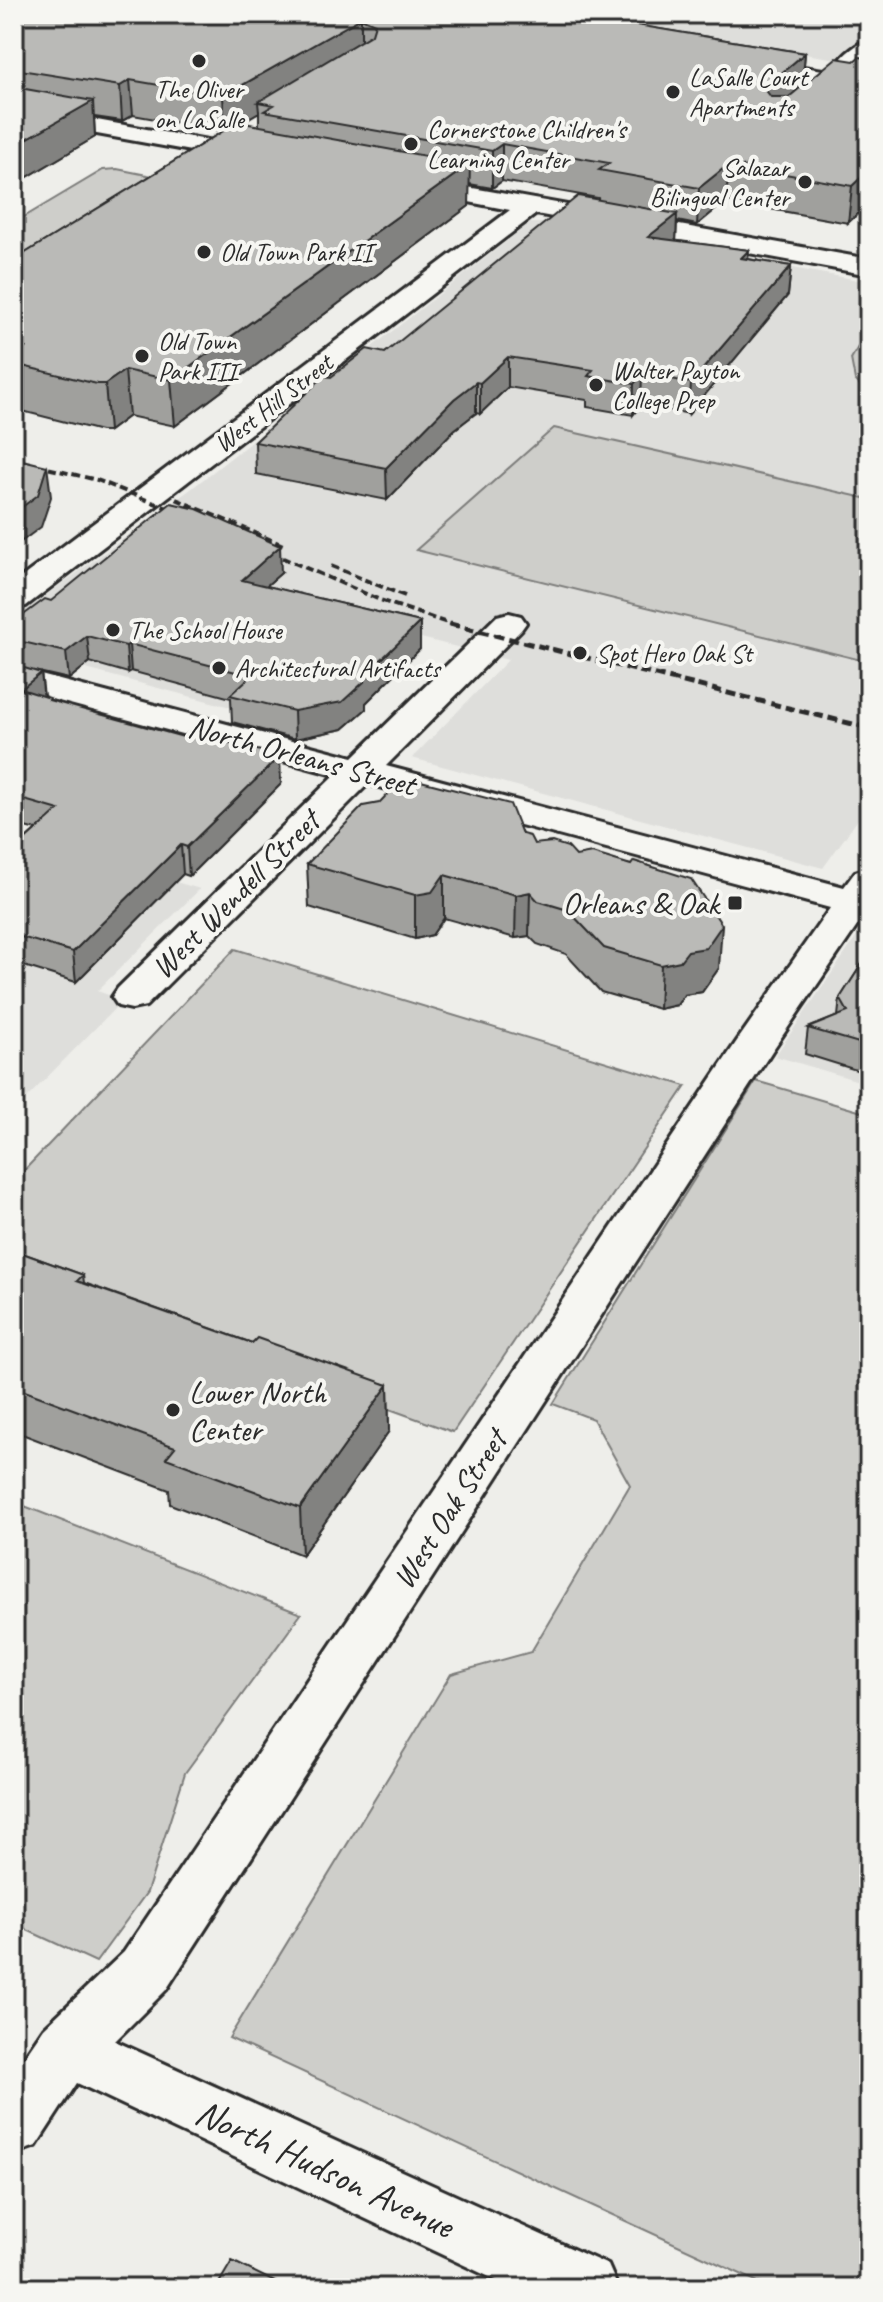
<svg xmlns="http://www.w3.org/2000/svg" width="883" height="2302" font-family="Caveat,sans-serif">
  <style>
    .built { fill: #dededb }
    .green { fill: #cececa; stroke: #7c7c7a; stroke-width: 2 }
    .lines { fill: none; stroke-linecap: round; stroke-linejoin: round }
    .minor-casing { stroke: #2b2b2b; stroke-width: 6 }
    .major-casing { stroke: #2b2b2b; stroke-width: 6 }
    .minor { fill: #f6f6f2; fill-rule: evenodd }
    .major { fill: #f6f6f2; fill-rule: evenodd }
    .rail-far1 { stroke: #2b2b2b; stroke-width: 4; stroke-dasharray: 8 4; stroke-linecap: butt }
    .rail { stroke: #2b2b2b; stroke-width: 5; stroke-dasharray: 10 5; stroke-linecap: butt }
    .wall { fill: #a0a09d; stroke: #2b2b2b; stroke-width: 2; fill-rule: evenodd }
    .shaded-wall { fill: #828280; stroke: #2b2b2b; stroke-width: 2 }
    .building { fill: #babab7; stroke: #2b2b2b; stroke-width: 2 }
    .poi-dot { fill: #2b2b2b; stroke: #f6f6f2; stroke-width: 3 }
    .labels { text-anchor: middle; stroke-width: 8; stroke-linejoin: round; paint-order: stroke }
    .far-poi-label { font-size: 26px; fill: #2b2b2b; stroke: #f6f6f2; text-anchor: start }
    .far-street-label { font-size: 26px; fill: #2b2b2b; stroke: #f6f6f2 }
    .street-label { font-size: 32px; fill: #2b2b2b; stroke: #f6f6f2 }
    .poi-label { font-size: 32px; fill: #2b2b2b; stroke: #f6f6f2; text-anchor: end }
    .near-street-label { font-size: 38px; fill: #2b2b2b; stroke: #f6f6f2 }
  </style>
  <rect width="100%" height="100%" fill="#eeeeea"/>
  <filter id="ink" filterUnits="userSpaceOnUse"><feTurbulence type="fractalNoise" baseFrequency=".0125" numOctaves="2"/><feDisplacementMap in="SourceGraphic" scale="16" xChannelSelector="R" yChannelSelector="G"/><feConvolveMatrix kernelMatrix="1 2 1 2 8 2 1 2 1" color-interpolation-filters="sRGB"/></filter>
  <g filter="url(#ink)">
    <!-- built -->
    <path class="built" d="M550,14H869V32L837,59Z
      M530,223H546L869,282V804L823,868L412,758L508,660L358,622L257,714L14,650V619L191,489Z
      M14,835L200,889L97,991L123,1000L14,1111Z
      M860,932L869,935V1084L775,1056Z"/>
    <!-- green -->
    <path class="green" d="M117,169L182,182L14,289V223L103,170Z
      M869,328V394L855,380L851,359Z
      M554,428L869,499V662L416,550Z
      M235,949L686,1086L453,1432L14,1273V1181Z
      M756,1081L869,1114V2288H771L229,2038L451,1674L531,1652L630,1485L593,1419L553,1404Z
      M14,1502L301,1614L185,1773L147,1892L96,1962L14,1924Z"/>
    <g class="lines">
      <!-- minor casing -->
      <g class="minor-casing">
        <path id="minor" d="M869,40V58L856,69H840L837,64C844,54 857,43 869,40Z
          M14,105L257,149L266,151L269,156L266,161L257,163L14,119Z
          M411,177L869,259V275L536,214L26,606L14,609V583L510,210L402,189L399,184L402,179Z
          M509,613L521,616L526,623L521,630L386,766L844,887L855,872L869,868V918L864,916L772,1051L166,1990L115,2041L608,2265L618,2288H513L77,2083L36,2146L14,2154V2072L44,2028L124,1952L737,1041L830,908L368,784L146,1006L132,1009L118,1006L112,997L118,988L335,775L14,689V668L353,757L497,616Z"/>
      </g>
      <!-- major casing -->
      <g class="major-casing">
        <path id="major" d="M745,58L869,77V91L737,70L734,65L737,60Z"/>
      </g>
      <!-- minor -->
      <use href="#minor" class="minor"/>
      <!-- major -->
      <use href="#major" class="major"/>
      <!-- rail-far1 -->
      <path class="rail-far1" d="M14,460L97,480L187,516
        M176,499L283,545
        M260,548L380,600L456,626
        M331,566L405,596"/>
      <!-- rail -->
      <path class="rail" d="M450,624L869,728"/>
    </g>
    <!-- wall -->
    <path class="wall" d="M14,14H642L629,24L805,53L802,86L854,61L869,58V208L865,207L848,223L726,201L697,225L677,221L676,241L749,250L748,259L791,266L788,295L689,414L641,404L633,415L587,407V400L508,387L480,414L476,413L454,430L387,500L256,474L255,442L331,377L385,353L598,200V198L502,181L492,188L469,184V206L175,426L129,416L109,431H101L14,409V260L223,131L133,115L122,121L94,117L95,137L14,185ZM259,112V126L240,123Z
      M281,573L266,586L420,622V649L366,703V709L343,729L295,739L232,722L231,698L131,671L128,673L90,662L69,679L34,671L41,673L44,696L51,700L281,784L189,876L183,874L76,982L14,963V850L36,830L14,824V622L51,601Z
      M522,834L534,844L576,856L631,865L719,968L702,992L684,995L677,1005L659,1009L601,992L566,954L537,944L529,936L515,938L444,918L432,935L415,939L309,907L307,864Z
      M869,953V1074L805,1054L808,1028L838,1016L840,998Z
      M14,1250L83,1275L84,1283L252,1343L388,1385L389,1431L302,1555L170,1504L169,1490L14,1431Z"/>
    <!-- shaded-wall -->
    <path class="shaded-wall" d="M615,14H642L614,34Z
      M361,18V51L258,102L259,112L225,132L223,96Z
      M805,53L802,88L762,123L764,88Z
      M130,80L133,115L122,121L120,86Z
      M93,101L95,137L14,185V146Z
      M502,144V181L492,188V151Z
      M470,164L469,206L175,426L171,380Z
      M729,164L726,201L697,225L699,188Z
      M869,170L865,207L848,223L852,186Z
      M677,214L676,243L648,237Z
      M749,250L746,279L741,258Z
      M791,266L788,295L689,414L691,383Z
      M508,357V387L480,414V383Z
      M125,370L129,416L109,431L105,384Z
      M642,373L641,404L633,415L634,384Z
      M476,382V413L454,430L387,500L386,468L454,399Z
      M47,466L51,497L41,527L14,547V513Z
      M280,546L281,573L243,606L242,580Z
      M420,622V649L366,703V709L343,729L295,739L294,711L362,678Z
      M87,636L90,662L69,679L66,652Z
      M129,644L131,671L128,673L126,646Z
      M41,673L44,700L21,689Z
      M280,756L281,784L189,876L187,847Z
      M181,845L183,874L76,982L73,952Z
      M444,875V918L432,935L415,939V895Z
      M530,892L529,936L515,938L516,895Z
      M722,925L719,968L702,992L684,995L677,1005L659,1009L661,965L688,951Z
      M388,1385L389,1431L302,1555L300,1508Z"/>
    <!-- building -->
    <path class="building" d="M14,14H571L805,53L764,88L771,97H789L836,58L854,61L859,57L869,58V170L852,186L729,164L699,188L599,170L609,163L502,144L492,151L264,111L274,105L258,102L372,34L375,24L361,18L223,96L130,80L120,86L14,69Z
      M14,87L93,101L14,146Z
      M238,122L470,164L171,380L125,370L105,384H97L14,364V356L25,348L14,346V260Z
      M578,196L677,214L648,237L749,250L741,258L791,266L691,383L642,373L634,384L588,376L593,370L508,357L480,383L476,382L454,399L386,468L255,442L324,376L331,377L367,349L385,353Z
      M14,458L47,466L38,495L14,513Z
      M171,503L197,509L280,546L242,580L420,622L362,678L365,681L342,702L294,711L230,695L251,676L129,644L126,646L87,636L66,652L14,640V622L45,599L51,601Z
      M14,665L41,673L21,689L50,698L49,700L183,737L189,732L280,756L187,847L181,845L73,952L14,935V850L59,810L14,797Z
      M417,780L510,804L522,834L530,836L534,844L552,842L568,847L576,856L592,853L631,865L634,861L691,879L722,925L706,948L688,951L680,961L661,965L604,948L568,910L538,901L530,892L516,895L444,875L432,892L415,895L307,864L363,806L379,803L399,782Z
      M869,953V1046L808,1028L848,1012L840,998Z
      M14,1250L83,1275L77,1281L252,1343L257,1338L388,1385L300,1508L166,1458L175,1447L14,1387Z
      M232,2261L287,2288H216Z
      M58,2279L78,2288H52Z"/>
  </g>
  <!-- markers -->
  <g class="poi-dot">
    <circle cx="199" cy="61" r="8"/>
    <circle cx="673" cy="92" r="8"/>
    <circle cx="411" cy="144" r="8"/>
    <circle cx="805" cy="182" r="8"/>
    <circle cx="204" cy="252" r="8"/>
    <circle cx="142" cy="356" r="8"/>
    <circle cx="596" cy="385" r="8"/>
    <circle cx="113" cy="630" r="8"/>
    <circle cx="580" cy="653" r="8"/>
    <circle cx="219" cy="668" r="8"/>
    <rect x="727" y="895" width="16" height="16" rx="4"/>
    <circle cx="173" cy="1410" r="8"/>
  </g>
  <g class="labels">
    <!-- far-poi labels -->
    <g class="far-poi-label">
      <text x="689" y="86">LaSalle Court<tspan x="689" dy="30">Apartments</tspan></text>
      <text x="199" y="98" text-anchor="middle">The Oliver<tspan x="199" dy="30">on LaSalle</tspan></text>
      <text x="427" y="138">Cornerstone Children's<tspan x="427" dy="30">Learning Center</tspan></text>
      <text x="789" y="176" text-anchor="end">Salazar<tspan x="789" dy="30">Bilingual Center</tspan></text>
      <text x="220" y="261">Old Town Park II</text>
      <text x="158" y="350">Old Town<tspan x="158" dy="30">Park III</tspan></text>
      <text x="612" y="379">Walter Payton<tspan x="612" dy="30">College Prep</tspan></text>
      <text x="129" y="639">The School House</text>
      <text x="596" y="662">Spot Hero Oak St</text>
      <text x="235" y="677">Architectural Artifacts</text>
    </g>
    <!-- far-street labels -->
    <g class="far-street-label">
      <text transform="translate(273 403) rotate(-38)" y="9">West Hill Street</text>
    </g>
    <!-- street labels -->
    <g class="street-label">
      <text transform="translate(302 755) rotate(15)" y="11">North Orleans Street</text>
      <text transform="translate(235 894) rotate(-45)" y="11">West Wendell Street</text>
      <text transform="translate(449 1509) rotate(-57)" y="11">West Oak Street</text>
    </g>
    <!-- poi labels -->
    <g class="poi-label">
      <text x="719" y="914">Orleans &amp; Oak</text>
      <text x="189" y="1403" text-anchor="start">Lower North<tspan x="189" dy="37">Center</tspan></text>
    </g>
    <!-- near-street labels -->
    <g class="near-street-label">
      <text transform="translate(325 2168) rotate(25)" y="13">North Hudson Avenue</text>
    </g>
  </g>
  <!-- margin -->
  <rect width="883" height="2302" fill="none" stroke="#f6f6f2" stroke-width="48"/>
  <rect x="24" y="24" width="835" height="2254" fill="none" stroke="#2b2b2b" stroke-width="3" filter="url(#ink)"/>
</svg>
